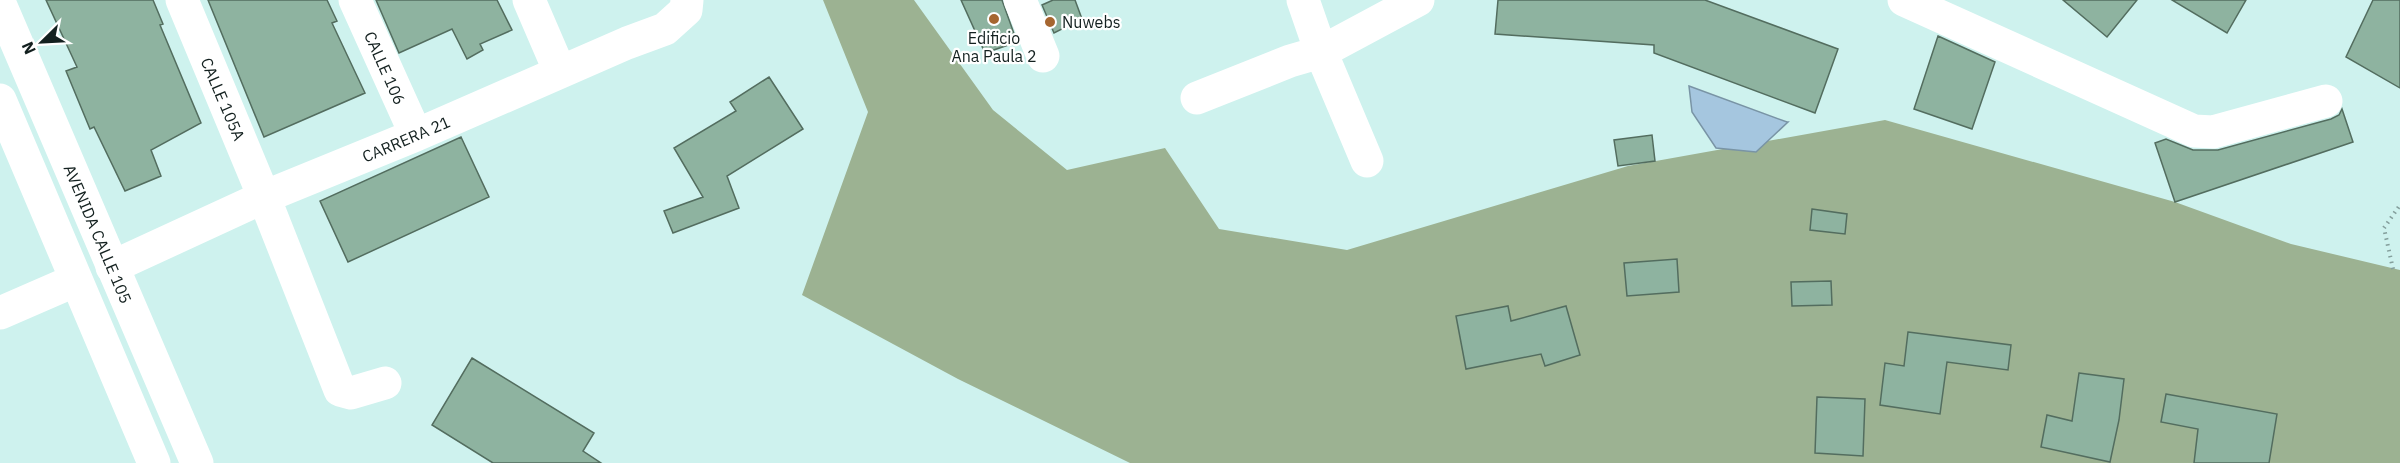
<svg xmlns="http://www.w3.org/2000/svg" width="2400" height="463" font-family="'IBM Plex Sans',sans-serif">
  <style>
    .forest { fill: #9cb292 }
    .water { fill: #a5c6df; stroke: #7994a5; stroke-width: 1.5 }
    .building { fill: #8eb3a0; stroke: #536d5f; stroke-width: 1.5 }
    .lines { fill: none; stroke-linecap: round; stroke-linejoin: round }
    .path { stroke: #849f9c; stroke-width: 4; stroke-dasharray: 1.5 4.5; stroke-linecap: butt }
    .minor { stroke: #fff; stroke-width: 33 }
    .major { stroke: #fff; stroke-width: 33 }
    .poi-dot { fill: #a66630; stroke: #fff; stroke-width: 2 }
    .labels { text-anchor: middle; stroke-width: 4.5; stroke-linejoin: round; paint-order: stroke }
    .poi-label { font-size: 16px; fill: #13201f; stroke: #fff; text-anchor: start }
    .street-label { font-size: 16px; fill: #13201f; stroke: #fff }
  </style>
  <rect width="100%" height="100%" fill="#cef2ee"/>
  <!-- forest -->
  <path class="forest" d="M823,0H914L993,110L1067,170L1165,148L1219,229L1347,250L1628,166L1885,120L2175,202L2291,244L2400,270V463H1130L958,379L802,295L868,112Z"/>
  <!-- water -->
  <path class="water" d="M1689,86L1787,122H1788L1756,152L1716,148L1692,112Z"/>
  <!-- building -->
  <path class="building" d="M46,0H153L163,24L160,25L201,123L151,150L161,176L125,191L94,127L90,129L66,71L77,67Z
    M208,0H327L337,21L332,23L365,93L264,137Z
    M376,0H497L512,30L480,44L483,50L467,59L452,29L399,53Z
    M961,0H1002L1017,42L985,53Z
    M1053,0H1075L1082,19L1054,33L1042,5Z
    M1498,0H1705L1838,49L1815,113L1654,53V45L1495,34Z
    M2063,0H2137L2107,37Z
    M2172,0H2246L2227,33Z
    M2373,0H2400V88L2346,57Z
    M1938,36L1995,62L1972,129L1914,109Z
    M769,77L803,129L727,176L739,208L673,233L664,211L703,197L674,148L736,111L730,102Z
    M2342,109L2353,142L2175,202L2155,143L2166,139L2193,150H2218L2331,119L2339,115Z
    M1652,135L1655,161L1618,166L1614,140Z
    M461,137L489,197L348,262L320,201Z
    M1812,209L1847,214L1845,234L1810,230Z
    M1677,259L1679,292L1627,296L1624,263Z
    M1831,281L1832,305L1792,306L1791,282Z
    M1508,306L1511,321L1566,306L1580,355L1545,366L1541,354L1466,369L1456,316Z
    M1908,332L2011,345L2008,370L1947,362L1940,414L1880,405L1885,363L1904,366Z
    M472,358L594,433L583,451L601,463H493L432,425Z
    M2079,373L2124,379L2119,420L2110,462L2041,447L2047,415L2072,421Z
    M2166,394L2277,414L2269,463H2194L2198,429L2161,422Z
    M1817,397L1865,399L1863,456L1815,453Z"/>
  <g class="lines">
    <!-- path -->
    <path class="path" d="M2393,269L2384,228L2400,205"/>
    <!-- minor -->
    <path class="minor" d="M182,0L264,197L340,390L351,393L385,383
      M355,0L416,135
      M529,0L560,72
      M1020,0L1043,56
      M1904,0L2194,131L2213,132L2326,101
      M1197,98L1290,61L1321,52L1303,0
      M1367,161L1321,52L1418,0
      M112,267L264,197L416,135L627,43L665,29L686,10L687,0
      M0,313L76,280"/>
    <!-- major -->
    <path class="major" d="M0,4L197,463
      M0,100L154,463"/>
  </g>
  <!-- markers -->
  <g class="poi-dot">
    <circle cx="994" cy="19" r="6"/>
    <circle cx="1050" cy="22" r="6"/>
  </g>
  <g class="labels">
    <!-- poi labels -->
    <g class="poi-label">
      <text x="1062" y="28">Nuwebs</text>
      <text x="994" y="44" text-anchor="middle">Edificio<tspan x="994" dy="18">Ana Paula 2</tspan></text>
    </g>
    <!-- street labels -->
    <g class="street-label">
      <text transform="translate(385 68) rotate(66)" y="6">CALLE 106</text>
      <text transform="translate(223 99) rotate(67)" y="6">CALLE 105A</text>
      <text transform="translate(406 139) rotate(-23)" y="6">CARRERA 21</text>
      <text transform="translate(98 234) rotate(67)" y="6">AVENIDA CALLE 105</text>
    </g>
  </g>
  <!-- north arrow -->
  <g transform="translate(42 42) rotate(246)" stroke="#ffffff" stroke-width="4.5" paint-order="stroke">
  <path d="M0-4.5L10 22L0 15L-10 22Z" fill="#13201f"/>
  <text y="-9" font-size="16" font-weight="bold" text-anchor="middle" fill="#13201f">N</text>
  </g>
</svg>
